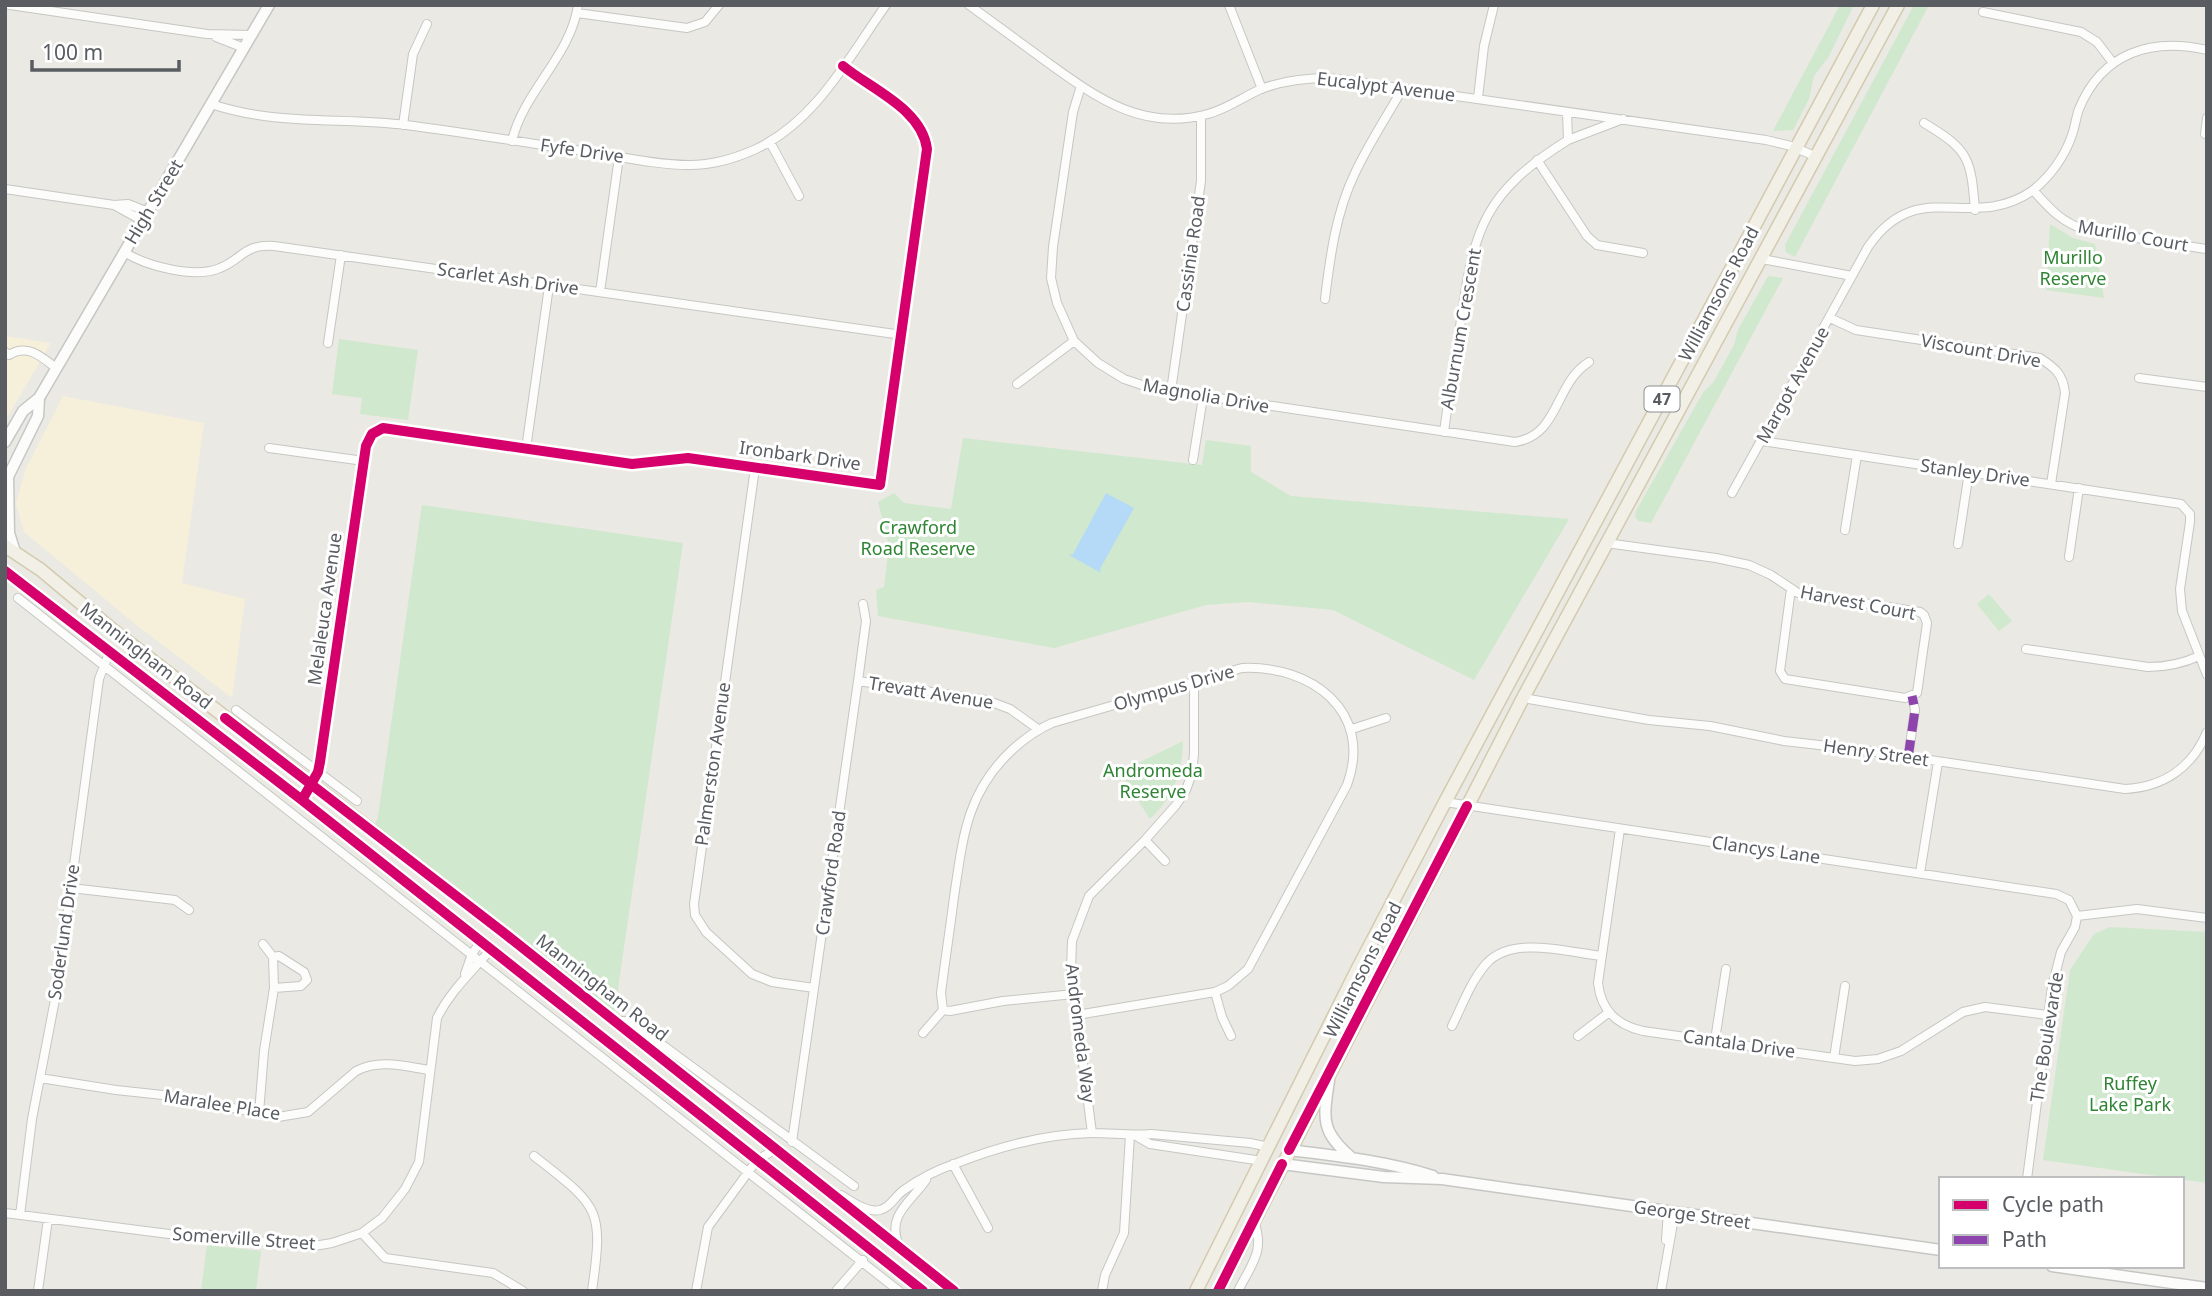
<svg xmlns="http://www.w3.org/2000/svg" width="2212" height="1296" font-family="'Noto Sans',sans-serif">
  <style>
    .commercial { fill: #f6f0da }
    .green { fill: #d0e8cd }
    .water { fill: #b5daf7 }
    .lines { fill: none; stroke-linecap: round; stroke-linejoin: round }
    .street-casing { stroke: #c6c6c4; stroke-width: 10 }
    .secondary-casing { stroke: #c6c7c5; stroke-width: 13 }
    .primary-casing { stroke: #d3caaf; stroke-width: 15 }
    .street { stroke: #fcfcfb; stroke-width: 8 }
    .secondary { stroke: #fcfcfb; stroke-width: 10 }
    .primary { stroke: #f2f0e6; stroke-width: 12 }
    .quiet { stroke: #8e44ad; stroke-width: 9; stroke-dasharray: 18 9; stroke-linecap: butt }
    .cycleway-casing { stroke: #fff; stroke-width: 15 }
    .cycleway { stroke: #d6006c; stroke-width: 10 }
    .labels { text-anchor: middle; stroke-width: 6; stroke-linejoin: round; paint-order: stroke }
    .shield { fill: #fff; stroke: #8b8e91; stroke-width: 2 }
    .shield-label { font-size: 16px; font-weight: bold; fill: #595d62 }
    .street-label { font-size: 18px; fill: #595d62; stroke: #fff }
    .park-label { font-size: 18px; fill: #2e8433; stroke: #fff }
  </style>
  <rect width="100%" height="100%" fill="#eae9e3"/>
  <!-- commercial -->
  <path class="commercial" d="M5,336L51,343L5,421Z
    M63,396L204,423L182,583L245,599L232,698L135,624L24,532L16,504L25,470Z"/>
  <!-- green -->
  <path class="green" d="M1840,5H1854L1828,58L1814,76L1809,99L1793,130L1773,131Z
    M1914,5H1929L1795,257L1786,252L1785,245Z
    M2050,224L2073,238L2095,244L2104,298L2046,290Z
    M1768,276L1783,278L1651,523L1639,521L1635,517L1636,511L1704,391L1713,383L1734,345L1738,330Z
    M339,339L418,350L408,420L360,414L362,398L332,394Z
    M963,438L1202,465L1206,440L1251,446V472L1291,496L1569,519L1474,680L1333,610L1248,602L1206,605L1054,648L878,616L876,590L884,587L889,546L878,502L894,493L904,503L951,509Z
    M422,505L683,543L615,1009L608,1015L373,831L378,817Z
    M1989,594L2012,621L1999,631L1977,604Z
    M1183,741C1182,774 1174,796 1150,819L1120,772Z
    M2110,927L2207,932V1183L2043,1160L2070,970L2094,934Z
    M207,1245L261,1251L256,1291H201Z"/>
  <!-- water -->
  <path class="water" d="M1106,493L1134,508L1100,569L1101,573L1069,555L1073,554Z"/>
  <g class="lines">
    <!-- street casing -->
    <g class="street-casing">
      <path id="street" d="M10,5L207,34L251,35
        M969,5C995,24 1021,43 1047,62C1097,98 1143,132 1208,114C1227,109 1243,97 1261,89C1282,81 1307,78 1329,78L1766,140L1791,146L1817,157
        M1229,5L1262,89
        M1983,12L2081,32L2097,42L2113,63
        M577,13L687,28L705,22L719,5
        M216,37L244,48
        M1081,86L1073,112L1053,247L1051,278L1057,303L1074,341L1098,363L1124,379L1151,388L1515,442C1560,435 1554,384 1589,362
        M1478,98L1484,46L1494,5
        M211,104C277,126 340,117 406,125C467,133 528,143 590,152C622,157 657,165 690,165C712,165 736,158 756,149C816,121 849,57 886,5
        M1567,112L1568,140L1623,119
        M1924,123C1969,150 1971,158 1975,210
        M403,125L413,54L427,24
        M2205,134L2207,118
        M512,141C523,92 571,56 578,5
        M770,142L799,196
        M1537,160L1587,236L1597,245L1643,253
        M5,189L114,205L128,204L148,212
        M2033,190C2049,208 2062,223 2086,230L2206,249
        M114,205L143,221
        M124,252C146,266 195,279 220,268C243,259 243,244 274,246L902,335
        M1762,259L1852,276
        M600,292L619,157
        M1325,299C1330,257 1336,212 1355,173C1369,143 1387,116 1403,88
        M1830,318L1856,330L2040,358C2055,368 2063,374 2065,393L2051,484
        M328,343L341,255
        M5,352L9,355C27,343 42,357 56,368
        M2139,378L2207,387
        M1017,384L1074,341
        M1171,391L1201,181V116
        M1444,432C1449,394 1455,357 1461,320C1474,227 1485,192 1568,140
        M1762,441L2181,504L2190,514V522L2180,589L2182,611L2207,675
        M269,448L364,461
        M526,449L549,286
        M1193,460L1203,397
        M755,468L694,904L695,915L706,932L752,974L772,982L814,988
        M1732,493L1868,247C1918,174 1970,233 2032,191C2050,177 2065,156 2072,135C2075,127 2076,117 2079,109C2102,53 2151,37 2207,50
        M1845,530L1857,455
        M1606,543L1716,558L1749,565L1771,575L1798,593L1920,612L1924,615L1927,623L1917,693L1905,698L1785,679L1780,671L1791,589
        M1958,544L1969,472
        M2069,557L2079,488
        M18,598L899,1291
        M2026,649L2148,667C2167,667 2182,664 2199,656
        M858,681L986,700L1010,709L1038,729
        M1523,698L1649,720L1710,726L1784,741L1863,750L2125,789C2163,787 2192,768 2207,732
        M236,710L357,801
        M1352,729L1386,718
        M1908,758L1915,710L1912,696
        M302,800L318,772L320,762L366,446L372,434L383,428L632,464L688,458L880,485L927,149C922,109 871,89 843,66
        M1445,802L2056,894L2069,900L2077,916
        M1620,829L1598,983C1601,1011 1617,1025 1643,1031L1855,1061L1878,1059L1901,1051L1963,1012L1985,1007L2048,1015
        M1145,840L1165,861
        M1920,873L1938,762
        M71,888L175,900L189,910
        M273,957L279,956L304,972L307,980L301,986L274,988
        M465,974L472,954L481,941
        M1215,992L1222,1017L1231,1036
        M943,1010L950,1011L1003,1001L1074,994
        M617,1021H630L854,1186
        M1452,1026C1462,1006 1471,981 1486,964C1512,935 1567,952 1601,956
        M923,1033L943,1010L941,993C945,961 950,929 954,897C963,838 966,793 1012,750C1024,739 1036,730 1052,723L1242,668C1311,665 1374,711 1347,785L1248,969L1228,986L1215,992L1077,1015
        M1578,1036L1608,1013
        M1715,1040L1726,969
        M1834,1058L1845,986
        M40,1078L116,1090L172,1096L278,1117L308,1112L356,1071C379,1059 404,1066 429,1070
        M259,1113L264,1051L274,988L273,957L263,944
        M1092,1133L1071,971L1072,941L1089,896L1145,840L1176,805L1186,790L1192,773L1194,754V682
        M1136,1136L1150,1144L1262,1161
        M792,1142L858,681L866,621L863,604
        M534,1156C599,1207 604,1207 592,1291
        M953,1164L988,1228
        M2027,1179L2052,987L2061,952L2075,927L2077,916L2137,909L2207,918
        M841,1195C851,1201 867,1213 880,1210C891,1207 895,1196 904,1190C919,1179 939,1169 957,1163C1000,1146 1045,1134 1092,1133C1112,1133 1132,1136 1151,1134L1250,1143L1269,1147
        M5,1213L169,1234L209,1235L308,1247L332,1243L362,1233L382,1218L405,1189L419,1162L437,1018C451,990 471,973 491,949
        M20,1215L32,1119L58,984L99,679L110,651
        M362,1233L385,1258L493,1273L523,1291
        M1666,1240L1668,1211
        M899,1246C886,1215 910,1203 926,1180
        M38,1291L48,1219
        M696,1291L708,1227L757,1160L776,1149
        M836,1291L863,1260
        M1102,1291L1105,1275L1124,1233L1130,1135
        M1238,1291C1252,1263 1265,1252 1254,1221
        M1661,1291L1675,1212"/>
    </g>
    <!-- secondary casing -->
    <g class="secondary-casing">
      <path id="secondary" d="M5,442L23,411L39,398L269,5
        M8,476L9,533L15,552
        M5,483L38,416L39,398
        M1329,1081C1323,1120 1321,1132 1352,1158
        M1289,1150C1337,1156 1387,1161 1433,1176
        M1282,1164L1384,1177L1442,1179L1941,1250
        M2052,1266L2207,1288"/>
    </g>
    <!-- primary casing -->
    <g class="primary-casing">
      <path id="primary" d="M5,546L41,570L114,631L504,933L954,1291
        M5,571L302,800L923,1291
        M1196,1291L1357,970L1445,802L1873,5
        M1218,1291L1523,698L1898,5"/>
    </g>
    <!-- street -->
    <use href="#street" class="street"/>
    <!-- secondary -->
    <use href="#secondary" class="secondary"/>
    <!-- primary -->
    <use href="#primary" class="primary"/>
    <!-- quiet -->
    <path class="quiet" d="M1908,758L1915,710L1912,696"/>
    <!-- cycleway casing -->
    <g class="cycleway-casing">
      <path id="cycleway" d="M5,571L302,800L923,1291
        M225,718L504,933L954,1291
        M302,800L318,772L320,762L366,446L372,434L383,428L632,464L688,458L880,485L927,149C922,109 871,89 843,66
        M1289,1150L1467,806
        M1218,1291L1282,1164"/>
    </g>
    <!-- cycleway -->
    <use href="#cycleway" class="cycleway"/>
  </g>
  <g class="labels">
    <!-- shield labels -->
    <rect class="shield" x="1644.5" y="386.5" width="35" height="25" rx="5"/>
    <g class="shield-label">
      <text x="1662" y="405">47</text>
    </g>
    <!-- street labels -->
    <g class="street-label">
      <text transform="translate(1386 87) rotate(7)" y="6">Eucalypt Avenue</text>
      <text transform="translate(582 151) rotate(8)" y="6">Fyfe Drive</text>
      <text transform="translate(154 202) rotate(-59)" y="6">High Street</text>
      <text transform="translate(2133 236) rotate(10)" y="6">Murillo Court</text>
      <text transform="translate(1191 254) rotate(-82)" y="6">Cassinia Road</text>
      <text transform="translate(508 279) rotate(8)" y="6">Scarlet Ash Drive</text>
      <text transform="translate(1719 294) rotate(-62)" y="6">Williamsons Road</text>
      <text transform="translate(1461 329) rotate(-80)" y="6">Alburnum Crescent</text>
      <text transform="translate(1981 351) rotate(10)" y="6">Viscount Drive</text>
      <text transform="translate(1793 385) rotate(-61)" y="6">Margot Avenue</text>
      <text transform="translate(1206 396) rotate(10)" y="6">Magnolia Drive</text>
      <text transform="translate(800 456) rotate(8)" y="6">Ironbark Drive</text>
      <text transform="translate(1975 473) rotate(8)" y="6">Stanley Drive</text>
      <text transform="translate(1858 603) rotate(11)" y="6">Harvest Court</text>
      <text transform="translate(325 609) rotate(-82)" y="6">Melaleuca Avenue</text>
      <text transform="translate(146 656) rotate(38)" y="6">Manningham Road</text>
      <text transform="translate(1174 688) rotate(-16)" y="6">Olympus Drive</text>
      <text transform="translate(931 693) rotate(9)" y="6">Trevatt Avenue</text>
      <text transform="translate(1876 753) rotate(8)" y="6">Henry Street</text>
      <text transform="translate(713 764) rotate(-82)" y="6">Palmerston Avenue</text>
      <text transform="translate(1766 850) rotate(8)" y="6">Clancys Lane</text>
      <text transform="translate(831 873) rotate(-82)" y="6">Crawford Road</text>
      <text transform="translate(64 932) rotate(-82)" y="6">Soderlund Drive</text>
      <text transform="translate(1363 970) rotate(-63)" y="6">Williamsons Road</text>
      <text transform="translate(602 988) rotate(38)" y="6">Manningham Road</text>
      <text transform="translate(1080 1033) rotate(83)" y="6">Andromeda Way</text>
      <text transform="translate(2047 1037) rotate(-81)" y="6">The Boulevarde</text>
      <text transform="translate(1739 1044) rotate(8)" y="6">Cantala Drive</text>
      <text transform="translate(222 1105) rotate(9)" y="6">Maralee Place</text>
      <text transform="translate(1692 1215) rotate(8)" y="6">George Street</text>
      <text transform="translate(244 1239) rotate(4)" y="6">Somerville Street</text>
    </g>
    <!-- park labels -->
    <g class="park-label">
      <text x="2073" y="264">Murillo<tspan x="2073" dy="21">Reserve</tspan></text>
      <text x="918" y="534">Crawford<tspan x="918" dy="21">Road Reserve</tspan></text>
      <text x="1153" y="777">Andromeda<tspan x="1153" dy="21">Reserve</tspan></text>
      <text x="2130" y="1090">Ruffey<tspan x="2130" dy="21">Lake Park</tspan></text>
    </g>
  </g>
  <!-- border -->
  <rect width="2212" height="1296" fill="none" stroke="#595d62" stroke-width="14"/>
  <!-- legend -->
  <rect x="1939" y="1177" width="245" height="91" fill="#ffffff" stroke="#bdbec0" stroke-width="2"/>
  <rect x="1953" y="1200" width="35" height="10" fill="#d6006c" stroke="#bdbec0" stroke-width="2"/>
  <text x="2002" y="1212" font-size="21" fill="#595d62">Cycle path</text>
  <rect x="1953" y="1235" width="35" height="10" fill="#8e44ad" stroke="#bdbec0" stroke-width="2"/>
  <text x="2002" y="1247" font-size="21" fill="#595d62">Path</text>
  <!-- scale -->
  <path d="M32 60v10h147v-10" fill="none" stroke="#595d62" stroke-width="3.5"/>
  <text x="42" y="60" font-size="21" fill="#595d62" stroke="#ffffff" stroke-width="5" paint-order="stroke">100 m</text>
</svg>
